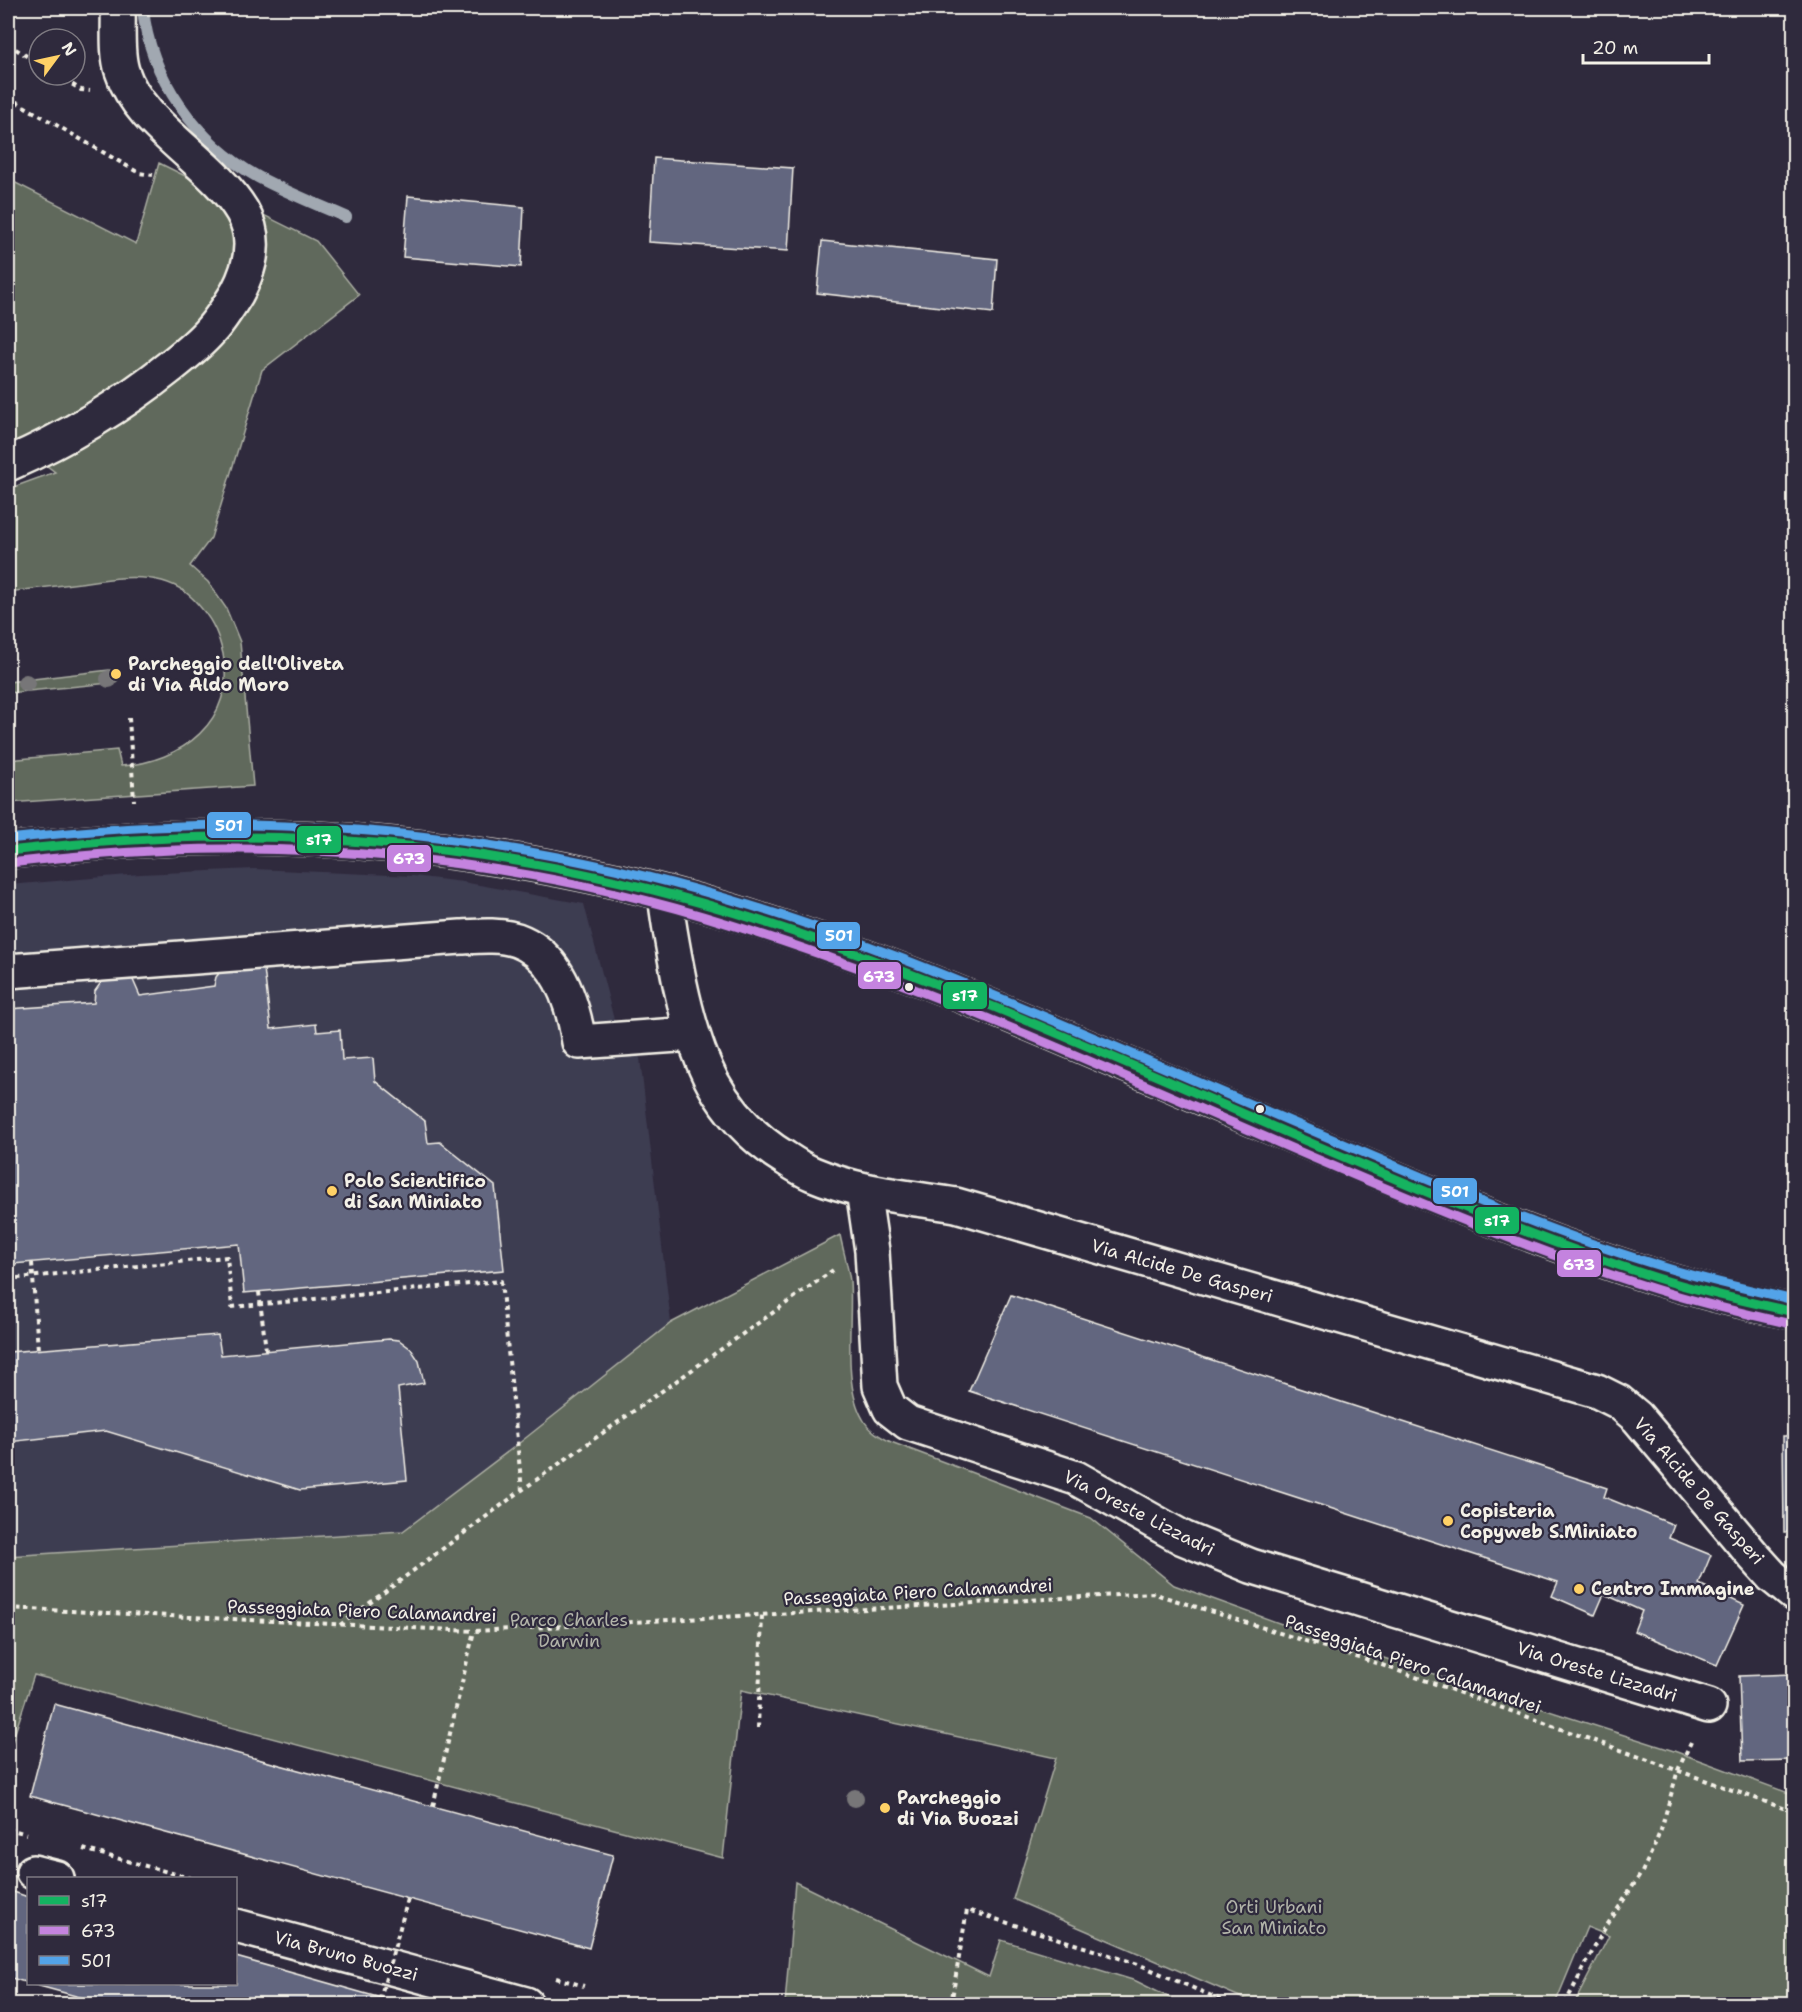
<svg xmlns="http://www.w3.org/2000/svg" width="1802" height="2012" font-family="'Shantell Sans',sans-serif">
  <style>
    .built { fill: #3e3c51 }
    .green { fill: #61695c; stroke: #aaada2; stroke-width: 1.5 }
    .lines { fill: none; stroke-linecap: round; stroke-linejoin: round }
    .stream { stroke: #a1a8b1; stroke-width: 12 }
    .building { fill: #62667f; stroke: #f4f1e8; stroke-width: 1.5 }
    .minor-casing { stroke: #f4f1e8; stroke-width: 38 }
    .path { stroke: #f4f1e8; stroke-width: 4; stroke-dasharray: 4.5 4.5; stroke-linecap: butt }
    .minor { stroke: #2f2a3d; stroke-width: 33 }
    .path-bridge { stroke: #f4f1e8; stroke-width: 4; stroke-dasharray: 4.5 4.5; stroke-linecap: butt }
    .bus-1-casing { stroke: #2f2a3d; stroke-width: 14 }
    .bus-2-casing { stroke: #2f2a3d; stroke-width: 14 }
    .bus-3-casing { stroke: #2f2a3d; stroke-width: 14 }
    .bus-1 { stroke: #13b361; stroke-width: 9 }
    .bus-2 { stroke: #c483df; stroke-width: 9 }
    .bus-3 { stroke: #53a3e8; stroke-width: 9 }
    .tree { fill: #777678 }
    .poi-dot { fill: #ffd166; stroke: #2f2a3d; stroke-width: 2 }
    .bus-dot { fill: #f4f1e8; stroke: #2f2a3d; stroke-width: 2 }
    .labels { text-anchor: middle; stroke-width: 4.5; stroke-linejoin: round; paint-order: stroke }
    .poi-label { font-size: 18px; font-weight: bold; fill: #f4f1e8; stroke: #2f2a3d; text-anchor: start }
    .street-label { font-size: 18px; fill: #f4f1e8; stroke: #2f2a3d }
    .park-label { font-size: 18px; fill: #b2b4a9; stroke: #2f2a3d }
    .line-badge { stroke: #2f2a3d; stroke-width: 2 }
    .badge-label { font-size: 16px; text-anchor: middle; font-weight: bold; fill: #fff }
  </style>
  <rect width="100%" height="100%" fill="#2f2a3d"/>
  <filter id="ink" filterUnits="userSpaceOnUse"><feTurbulence type="fractalNoise" baseFrequency=".0167" numOctaves="2"/><feDisplacementMap in="SourceGraphic" scale="12" xChannelSelector="R" yChannelSelector="G"/><feConvolveMatrix kernelMatrix="1 2 1 2 8 2 1 2 1" color-interpolation-filters="sRGB"/></filter>
  <g filter="url(#ink)">
    <!-- built -->
    <path class="built" d="M254,869L413,876L463,882L584,904L619,1039L640,1058L671,1323L518,1444L403,1531L8,1556V885L140,874Z"/>
    <!-- green -->
    <path class="green" d="M159,163L316,241L359,295L262,370L211,538L190,566L208,582L226,608L240,642L253,786L8,803V760L117,750L121,766C181,762 237,721 223,654C219,637 214,623 202,609C191,595 180,586 162,581C135,574 107,579 80,583C56,586 32,589 8,592V489L55,472L8,436V181L10,180L136,244Z
      M109,670L114,672L117,676L116,680L110,683L8,693V682Z
      M840,1235C843,1250 848,1266 850,1281C853,1321 842,1384 863,1419C869,1430 879,1436 891,1442L1091,1518L1174,1585L1315,1636L1674,1751L1794,1795V2004H1574L1609,1936L1587,1927L1555,2004H1256L1013,1899L1056,1758L741,1690L723,1858L34,1675L8,1754V1556L403,1531L518,1444L671,1323Z
      M795,1882L989,1977L1001,1940L1136,1981L1182,2004H785Z"/>
    <g class="lines">
      <!-- stream -->
      <path class="stream" d="M143,8C149,77 197,143 258,177C286,192 316,204 346,217"/>
    </g>
    <!-- building -->
    <path class="building" d="M654,158L793,168L788,251L649,242Z
      M408,196L524,207L521,267L403,257Z
      M822,241L997,259L993,313L817,293Z
      M263,960L271,1029L316,1024L317,1032L340,1030L342,1060L373,1058L375,1081L425,1121L428,1143L440,1142L495,1186L504,1270L244,1293L239,1244L13,1264L9,1223H8V1009L94,1003L95,991L100,984L106,979L125,977L133,980L140,996L214,986L216,977L221,971Z
      M1011,1295L1607,1488L1604,1497L1674,1525L1669,1538L1711,1555L1699,1584L1744,1605L1717,1665L1634,1631L1642,1611L1604,1594L1595,1615L1552,1596L1558,1582L969,1391Z
      M218,1335L221,1355L389,1339L399,1340L411,1349L419,1361L424,1383L398,1388L407,1480L300,1490L106,1431L8,1442V1352Z
      M1783,1436H1794V1532H1784Z
      M1794,1674V1760L1742,1761L1739,1676Z
      M54,1704L613,1855L589,1948L30,1796Z
      M8,1890L28,1897V1983L8,1977Z
      M236,1957L402,2004H105L32,1984H236Z"/>
    <g class="lines">
      <!-- minor casing -->
      <g class="minor-casing">
        <path id="minor" d="M8,464C66,439 121,406 171,366C185,355 199,344 211,330C221,319 229,306 237,293C251,267 258,238 242,211C212,161 139,126 122,71C116,52 119,27 118,8
          M8,851C88,842 170,836 251,837C412,839 579,865 732,912C921,970 1100,1055 1282,1131C1449,1201 1616,1278 1794,1312
          M665,893C668,924 674,954 680,984C696,1058 717,1116 785,1158C794,1164 803,1170 813,1174C858,1193 908,1197 956,1205L1597,1391L1619,1402L1637,1417L1753,1555L1772,1576L1794,1594
          M8,971L461,937C479,936 499,934 517,940C558,955 573,1004 579,1042L692,1034
          M863,1190L872,1251L880,1386L890,1409L908,1423L1076,1478L1183,1538L1251,1566L1709,1706
          M33,1872L57,1878
          M236,1926L526,2004"/>
      </g>
      <!-- path -->
      <path class="path" d="M8,44L39,64
        M57,75L81,90L90,91
        M8,97L139,173L153,175
        M129,718L134,801
        M8,1279L227,1257L232,1307L501,1281L522,1490
        M8,1608L474,1631L1152,1593L1382,1665L1794,1812
        M340,1625L522,1490L836,1268
        M1313,1643L1318,1626
        M758,1728L762,1614
        M433,1806L474,1631
        M8,1829L27,1834
        M83,1849L190,1878
        M556,1978L584,1986
        M951,2004L967,1910L1138,1964L1230,2004
        M1565,2004L1602,1933L1642,1872L1652,1851L1661,1830L1678,1770L1691,1742"/>
      <!-- minor -->
      <use href="#minor" class="minor"/>
      <!-- path-bridge -->
      <path class="path-bridge" d="M32,1263L38,1350
        M259,1292L266,1350
        M380,1999L408,1899"/>
      <!-- bus-1 casing -->
      <g class="bus-1-casing">
        <path id="bus-1" d="M8,851C80,843 151,837 223,837C395,836 568,862 732,912C945,977 1147,1074 1351,1160C1452,1203 1553,1245 1657,1278C1702,1292 1748,1302 1794,1312"/>
      </g>
      <!-- bus-2 casing -->
      <g class="bus-2-casing">
        <path id="bus-2" d="M9,863C81,855 152,849 224,849C395,848 569,873 732,925C941,990 1139,1084 1340,1169C1444,1213 1548,1256 1655,1289C1700,1303 1746,1314 1791,1324"/>
      </g>
      <!-- bus-3 casing -->
      <g class="bus-3-casing">
        <path id="bus-3" d="M8,839C88,830 170,824 251,825C414,828 576,853 732,900C843,933 951,977 1057,1022C1158,1065 1259,1108 1360,1151C1461,1194 1562,1237 1667,1268C1709,1281 1752,1290 1794,1300"/>
      </g>
      <!-- bus-1 -->
      <use href="#bus-1" class="bus-1"/>
      <!-- bus-2 -->
      <use href="#bus-2" class="bus-2"/>
      <!-- bus-3 -->
      <use href="#bus-3" class="bus-3"/>
    </g>
    <!-- trees -->
    <g class="tree">
      <circle cx="109" cy="679" r="9"/>
      <circle cx="26" cy="683" r="9"/>
      <circle cx="855" cy="1798" r="9"/>
    </g>
  </g>
  <!-- markers -->
  <g class="poi-dot">
    <circle cx="116" cy="674" r="6"/>
    <circle cx="332" cy="1191" r="6"/>
    <circle cx="1448" cy="1521" r="6"/>
    <circle cx="1579" cy="1589" r="6"/>
    <circle cx="885" cy="1808" r="6"/>
  </g>
  <g class="bus-dot">
    <circle cx="909" cy="987" r="5"/>
    <circle cx="1260" cy="1109" r="5"/>
  </g>
  <g class="labels">
    <!-- poi labels -->
    <g class="poi-label">
      <text x="128" y="670">Parcheggio dell'Oliveta<tspan x="128" dy="21">di Via Aldo Moro</tspan></text>
      <text x="344" y="1187">Polo Scientifico<tspan x="344" dy="21">di San Miniato</tspan></text>
      <text x="1460" y="1517">Copisteria<tspan x="1460" dy="21">Copyweb S.Miniato</tspan></text>
      <text x="1591" y="1595">Centro Immagine</text>
      <text x="897" y="1804">Parcheggio<tspan x="897" dy="21">di Via Buozzi</tspan></text>
    </g>
    <!-- street labels -->
    <g class="street-label">
      <text transform="translate(1182 1271) rotate(16)" y="6">Via Alcide De Gasperi</text>
      <text transform="translate(1699 1491) rotate(49)" y="6">Via Alcide De Gasperi</text>
      <text transform="translate(1139 1513) rotate(27)" y="6">Via Oreste Lizzadri</text>
      <text transform="translate(918 1592) rotate(-3)" y="6">Passeggiata Piero Calamandrei</text>
      <text transform="translate(362 1611) rotate(2)" y="6">Passeggiata Piero Calamandrei</text>
      <text transform="translate(1413 1664) rotate(19)" y="6">Passeggiata Piero Calamandrei</text>
      <text transform="translate(1597 1672) rotate(17)" y="6">Via Oreste Lizzadri</text>
      <text transform="translate(346 1956) rotate(15)" y="6">Via Bruno Buozzi</text>
    </g>
    <!-- park labels -->
    <g class="park-label">
      <text x="569" y="1626">Parco Charles<tspan x="569" dy="21">Darwin</tspan></text>
      <text x="1274" y="1913">Orti Urbani<tspan x="1274" dy="21">San Miniato</tspan></text>
    </g>
  </g>
  <g class="line-badge">
    <rect x="206" y="811" width="46" height="28" rx="6" fill="#53a3e8"/>
    <rect x="296" y="825" width="46" height="29" rx="6" fill="#13b361"/>
    <rect x="386" y="844" width="46" height="29" rx="6" fill="#c483df"/>
    <rect x="816" y="921" width="45" height="29" rx="6" fill="#53a3e8"/>
    <rect x="857" y="961" width="45" height="29" rx="6" fill="#c483df"/>
    <rect x="942" y="981" width="46" height="29" rx="6" fill="#13b361"/>
    <rect x="1432" y="1177" width="46" height="28" rx="6" fill="#53a3e8"/>
    <rect x="1474" y="1206" width="46" height="29" rx="6" fill="#13b361"/>
    <rect x="1556" y="1249" width="46" height="29" rx="6" fill="#c483df"/>
  </g>
  <g class="badge-label">
    <text x="229" y="831">501</text>
    <text x="319" y="845">s17</text>
    <text x="409" y="864">673</text>
    <text x="839" y="941">501</text>
    <text x="879" y="982">673</text>
    <text x="965" y="1001">s17</text>
    <text x="1455" y="1197">501</text>
    <text x="1497" y="1226">s17</text>
    <text x="1579" y="1270">673</text>
  </g>
  <!-- margin -->
  <rect width="1802" height="2012" fill="none" stroke="#2f2a3d" stroke-width="30"/>
  <rect x="15" y="15" width="1772" height="1982" fill="none" stroke="#f4f1e8" stroke-width="2" filter="url(#ink)"/>
  <!-- legend -->
  <rect x="27" y="1877" width="210" height="108" fill="#2f2a3d" stroke="#7e7a81" stroke-width="1.5"/>
  <rect x="39" y="1896" width="30" height="9" fill="#13b361" stroke="#7e7a81" stroke-width="1.5"/>
  <text x="81" y="1907" font-size="18" fill="#f4f1e8">s17</text>
  <rect x="39" y="1926" width="30" height="9" fill="#c483df" stroke="#7e7a81" stroke-width="1.5"/>
  <text x="81" y="1937" font-size="18" fill="#f4f1e8">673</text>
  <rect x="39" y="1956" width="30" height="9" fill="#53a3e8" stroke="#7e7a81" stroke-width="1.5"/>
  <text x="81" y="1967" font-size="18" fill="#f4f1e8">501</text>
  <!-- north arrow -->
  <g transform="translate(57 57) rotate(57)"><circle r="28" fill="#2f2a3d" stroke="#7e7a81" stroke-width="1.5"/>
  <path d="M0-4.5L10 22L0 15L-10 22Z" fill="#ffd166"/>
  <text y="-9" font-size="16" font-weight="bold" text-anchor="middle" fill="#f4f1e8">N</text>
  </g>
  <!-- scale -->
  <path d="M1583 54v9h126v-9" fill="none" stroke="#f4f1e8" stroke-width="3"/>
  <text x="1592" y="54" font-size="18" fill="#f4f1e8" stroke="#2f2a3d" stroke-width="4.5" paint-order="stroke">20 m</text>
</svg>
